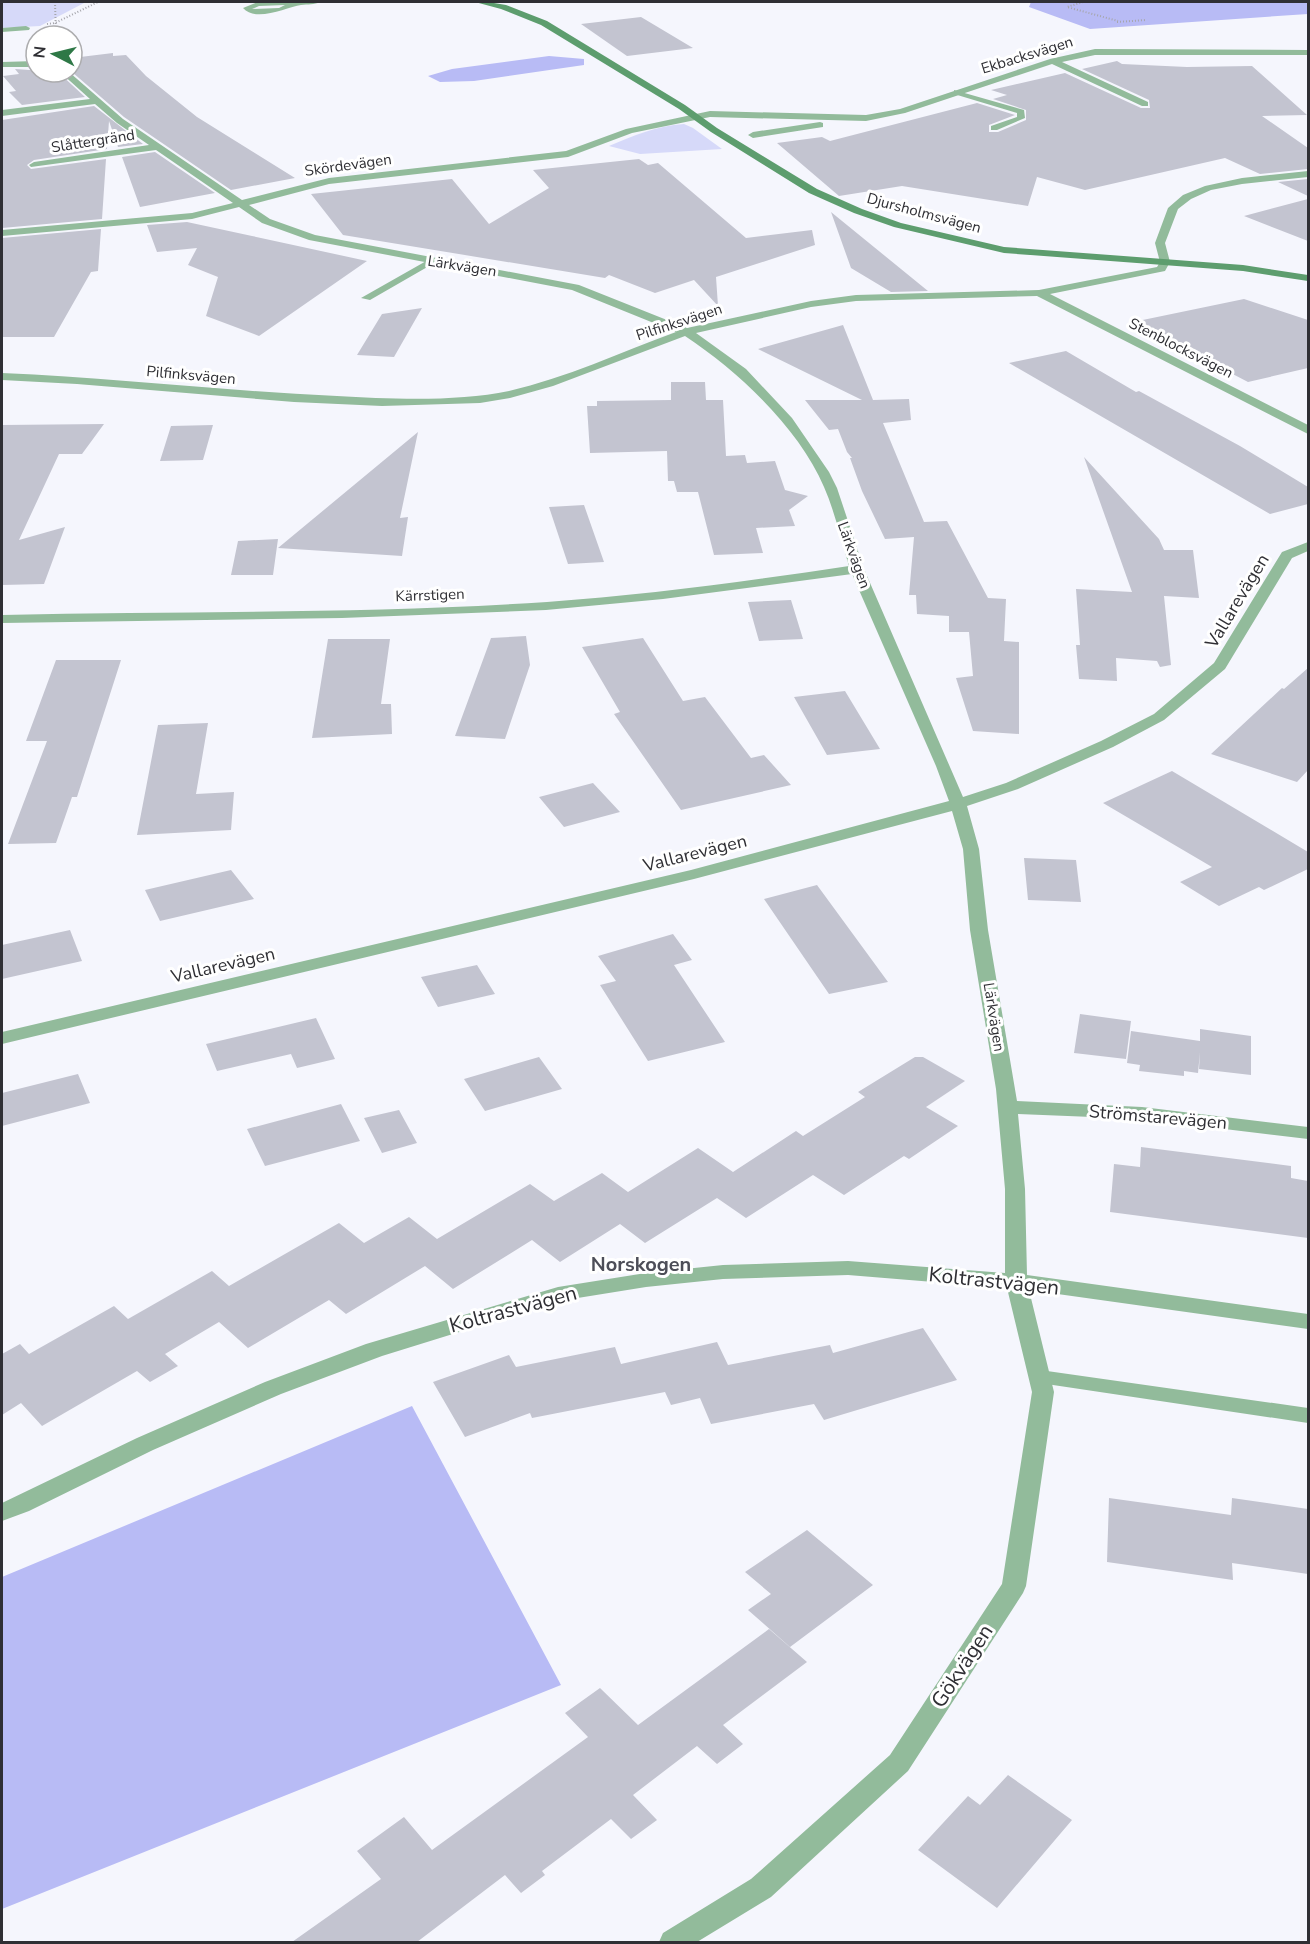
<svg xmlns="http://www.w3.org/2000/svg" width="1310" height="1944" font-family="'Nunito Sans',sans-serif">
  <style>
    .green { fill: #d6d9f9 }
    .forest { fill: #b8bbf5 }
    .building { fill: #c3c4d0 }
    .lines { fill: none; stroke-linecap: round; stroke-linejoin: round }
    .path { stroke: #a6a6ac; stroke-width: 2; stroke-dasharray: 1 2; stroke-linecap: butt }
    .lane { fill: #92bb9b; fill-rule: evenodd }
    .street { fill: #92bb9b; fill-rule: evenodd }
    .secondary { fill: #5d9d6e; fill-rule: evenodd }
    .labels { text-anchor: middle; stroke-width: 6; stroke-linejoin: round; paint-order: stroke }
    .far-street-label { font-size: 15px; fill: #2f2f34; stroke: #fff }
    .street-label { font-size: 18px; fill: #2f2f34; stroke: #fff }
    .neighbourhood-label { font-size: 20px; font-weight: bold; fill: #4d4e58; stroke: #fff }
    .near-street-label { font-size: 21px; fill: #2f2f34; stroke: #fff }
  </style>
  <rect width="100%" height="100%" fill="#f5f6fd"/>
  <!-- green -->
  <path class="green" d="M2,2H86L40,26L2,28Z
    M684,124L693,128L722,149L640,154L609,146C635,135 656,126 684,124Z"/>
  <!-- forest -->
  <path class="forest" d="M1031,2H1308V14L1090,29L1029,7Z
    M549,56L584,59V65L474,81L440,82L428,76L452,69Z
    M412,1406L561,1685L2,1909V1577Z"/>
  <!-- building -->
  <path class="building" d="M641,17L693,48L627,56L581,24Z
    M113,53V56L126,55L146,76L197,117L295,178L231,190L124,117L72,72V58Z
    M1117,61L1122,64L1187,67L1252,66L1307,115L1262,116L1308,148V169L1260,174L1225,158L1085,190L1037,177L1028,206L902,186L839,196L777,143L822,137L830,141L977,103L1015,115L989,125V132H998L1026,120V110L993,99L1007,95L991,90L1065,73L1141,108H1150L1149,100L1082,69Z
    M15,69L58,72L85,97L22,105L9,92L16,91L3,76L19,74Z
    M94,106L143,144L118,147L109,121L107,149L34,160L27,165L31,169L106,159L102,219L2,228V120Z
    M155,152L215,193L140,207L122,157Z
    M639,159L648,165L658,163L746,238L812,230L815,245L716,277L718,306L694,280L655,293L609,275L605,278L343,235L311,194L452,179L489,224L549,188L533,170Z
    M1308,179V196L1278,182Z
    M1308,199V241L1244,216Z
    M831,212L928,291L891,292L851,268Z
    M187,222L252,236L367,261L259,336L206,316L218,277L188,265L197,248L157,252L147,225Z
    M101,229L98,271L91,272L54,337H2V238Z
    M1244,299L1308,320V368L1248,382L1133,322Z
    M422,308L394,357L357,355L382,314Z
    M843,325L873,400L909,399L911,420L883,423L924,522L947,521L988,598L1006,599L1004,641L1019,642V734L973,731L956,678L973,676L969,632H949V616L917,614L916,595H909L914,537L885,539L862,491L850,458H852L847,452L838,429L829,430L805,400H862L758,349Z
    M1066,351L1136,392L1139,391L1240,446L1308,487V504L1270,514L1009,363Z
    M671,382H705L706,400H723L726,456L745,455L747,463L775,461L785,490L808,496L789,510L795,526L756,528L763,553L714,555L698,492H677L674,481H668L667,451L590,453L587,406H597V401L671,400Z
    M104,424L82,454H59L19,540L65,527L44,584L2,585V425Z
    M213,425L203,460L160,461L171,426Z
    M418,432L400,518L408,517L402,556L278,548Z
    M1084,457L1159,539L1164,550H1193L1199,598L1164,596L1171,665L1160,667L1157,661L1116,658L1117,681L1079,679L1076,645H1080L1076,589L1132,592Z
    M584,505L604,562L568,564L549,507Z
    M278,539L273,575H231L238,541Z
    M791,600L803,639L759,641L748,602Z
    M526,636L530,665L505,739L455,736L491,638Z
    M643,638L683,701L705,697L751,758L764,755L791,785L681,810L614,714L620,712L582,647Z
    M328,639H390L381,704H391L392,734L312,738Z
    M56,660H121L77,797H72L56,843L8,844L47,741H26Z
    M1308,668V770L1297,782L1211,754L1282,688L1284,689Z
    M845,691L880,749L827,755L794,697Z
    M208,723L196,794L234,792L231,830L137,835L158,725Z
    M1172,771L1308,852V869L1264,890L1259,887L1219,906L1180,882L1212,867L1103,803Z
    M593,783L620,812L564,827L539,797Z
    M1024,858L1076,860L1081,902L1028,900Z
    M231,870L254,899L160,921L145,890Z
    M817,885L888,982L829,994L764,899Z
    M70,930L82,961L2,979V945Z
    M673,934L692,960L674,965L725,1042L648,1061L600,985L616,981L598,956Z
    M477,965L495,994L438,1007L421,977Z
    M1080,1014L1131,1021L1126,1059L1074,1053Z
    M316,1018L335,1059L297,1068L291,1054L217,1071L206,1044Z
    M1200,1029L1251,1036V1075L1199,1069L1200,1052L1198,1073L1184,1071V1076L1139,1071L1140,1065L1127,1063L1131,1031L1200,1041Z
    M539,1057L562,1089L485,1111L464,1079Z
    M915,1057H923L965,1081L926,1107L958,1126L909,1159L904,1156L844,1195L813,1175L746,1218L717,1198L645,1243L620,1224L560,1262L532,1240L453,1289L425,1266L346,1314L329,1300L248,1348L219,1322L165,1354L178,1366L150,1382L137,1371L42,1426L21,1403L2,1415V1354L20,1344L29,1354L114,1306L128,1319L212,1271L229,1286L339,1223L364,1243L409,1217L437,1239L530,1184L554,1201L602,1173L628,1192L698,1148L733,1172L796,1131L803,1136L865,1097L858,1092Z
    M78,1074L90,1103L2,1126V1093Z
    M341,1104L360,1141L265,1166L247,1129Z
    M399,1110L417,1143L382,1153L364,1118Z
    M1141,1147L1291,1166V1178L1308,1181V1238L1110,1212L1114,1164L1140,1167Z
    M923,1328L957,1380L824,1420L814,1404L711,1424L700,1398L671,1405L665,1392L532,1418L530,1413L465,1437L433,1382L509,1355L516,1367L615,1347L621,1364L717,1342L728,1365L830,1345L833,1353Z
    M1109,1498L1231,1515L1232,1498L1308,1509V1574L1232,1563L1233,1580L1107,1562Z
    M807,1530L873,1585L790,1647L748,1610L771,1594L745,1572Z
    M769,1629L807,1662L723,1725L743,1744L717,1764L697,1746L633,1795L657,1820L631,1839L611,1819L542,1871L545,1875L521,1893L505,1875L417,1942H292L381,1879L357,1851L404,1817L432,1850L588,1737L565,1713L600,1688L638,1725Z
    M1008,1775L1072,1820L997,1908L918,1850L968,1796L980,1805Z"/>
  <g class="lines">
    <!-- path -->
    <path class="path" d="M55,2L56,36
      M1083,2L1067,7L1118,21
      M1117,22L1146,20
      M47,24L55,23L98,2
      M72,41L79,44L72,48"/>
    <!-- lane -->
    <path class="lane" d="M258,2H320C314,5 308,4 301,5C287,7 256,23 243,8ZM285,5L279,8L252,9L259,6Z
      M954,90L1024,110L1025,118L997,130H991V126L1017,117V113L954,94Z
      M428,260L436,262L370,300L361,298Z
      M1040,1370L1308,1408V1423L1033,1382L1030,1377L1033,1372Z"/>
    <!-- street -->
    <path class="street" d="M26,26L30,28L29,30L2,32V28Z
      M1095,49L1308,50V55H1095L1062,62L1148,102V106H1142L1052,64L905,113L866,121L710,117L632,133L568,157L329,184L249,205L270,219L315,235L579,285L687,328L811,301L856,295L1039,290L1157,267L1160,262L1155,243L1168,208L1183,195L1205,186L1242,178L1308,171V177L1242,184L1211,190L1191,199L1178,209L1165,243L1170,262L1165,271L1050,294L1308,425V434L1037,296L856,301L811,307L696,333L746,369L792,418L829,472L837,488L864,569L963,797L1006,783L1101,741L1154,714L1214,663L1282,552L1308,542V551L1292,558L1225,669L1164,720L1113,747L1018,789L967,806L979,849L988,930L1017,1101L1142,1107L1308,1127V1139L1142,1119L1018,1114L1025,1189L1027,1275L1308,1314V1329L1029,1290L1054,1392L1026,1586L1023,1593L908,1771L771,1897L697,1942H659L663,1933L751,1879L890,1755L1002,1584L1032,1392L1007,1288L848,1275L723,1279L646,1287L559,1301L382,1356L281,1394L153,1450L29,1511L2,1521V1503L137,1438L265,1382L366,1344L558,1287L646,1273L723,1265L848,1261L1005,1273V1189L996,1089L970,930L963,849L952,811L694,879L2,1044V1032L691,870L949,801L936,766L852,574L663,599L546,610L342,618L2,623V615C184,611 366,614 547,602C648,595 749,581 849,566C841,540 835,512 824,487C799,428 738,371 685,336L553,386L510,398L480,403L382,406L294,402L77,384L2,380V373C114,378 225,391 337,396C390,399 457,402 509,391C566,378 621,352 676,332L572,290L309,240L262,223L239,207L192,219L2,236V230L192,213L233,203L156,150L31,167L29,165L34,162L149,145L117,123L95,104L2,116V110L90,99L60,72H69L123,119L242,200L329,178L566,151L626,129L710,111L866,115L900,109L1050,59Z
      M36,61V67H2V62Z
      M820,122L823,123V127L753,138L748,135L753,132Z"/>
    <!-- secondary -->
    <path class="secondary" d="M475,2H488L506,5L547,21L685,105L717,128L817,189L862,209L901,223L1004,247L1243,265L1308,275V281L1243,271L1004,253L894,227L854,213L809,193L711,132L679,109L541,25L501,9Z"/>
  </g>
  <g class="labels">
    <!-- far-street labels -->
    <g class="far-street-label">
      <text transform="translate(1027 55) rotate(-17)" y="5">Ekbacksvägen</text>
      <text transform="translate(93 141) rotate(-9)" y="5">Slåttergränd</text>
      <text transform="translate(348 165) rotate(-8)" y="5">Skördevägen</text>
      <text transform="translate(924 213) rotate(15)" y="5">Djursholmsvägen</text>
      <text transform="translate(462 266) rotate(9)" y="5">Lärkvägen</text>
      <text transform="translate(679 322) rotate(-18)" y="5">Pilfinksvägen</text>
      <text transform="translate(1181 348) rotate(27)" y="5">Stenblocksvägen</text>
      <text transform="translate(191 375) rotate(5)" y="5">Pilfinksvägen</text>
      <text transform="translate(854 555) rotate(70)" y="5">Lärkvägen</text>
      <text transform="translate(430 595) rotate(-2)" y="5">Kärrstigen</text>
      <text transform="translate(994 1017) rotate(81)" y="5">Lärkvägen</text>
    </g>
    <!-- street labels -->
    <g class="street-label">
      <text transform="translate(1237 601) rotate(-59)" y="6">Vallarevägen</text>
      <text transform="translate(695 853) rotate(-14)" y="6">Vallarevägen</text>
      <text transform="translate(223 965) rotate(-13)" y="6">Vallarevägen</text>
      <text transform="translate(1158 1117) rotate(5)" y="6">Strömstarevägen</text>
    </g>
    <!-- neighbourhood labels -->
    <g class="neighbourhood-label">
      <text x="641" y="1271">Norskogen</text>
    </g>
    <!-- near-street labels -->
    <g class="near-street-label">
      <text transform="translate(994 1281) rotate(6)" y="7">Koltrastvägen</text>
      <text transform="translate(513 1309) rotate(-15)" y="7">Koltrastvägen</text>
      <text transform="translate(962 1666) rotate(-57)" y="7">Gökvägen</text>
    </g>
  </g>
  <!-- border -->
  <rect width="1310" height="1944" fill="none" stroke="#2f2f34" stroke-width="6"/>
  <!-- north arrow -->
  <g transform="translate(54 54) rotate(277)"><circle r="28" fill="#ffffff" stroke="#acacae" stroke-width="1.5"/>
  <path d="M0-4.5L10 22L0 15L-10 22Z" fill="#2e7846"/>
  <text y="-9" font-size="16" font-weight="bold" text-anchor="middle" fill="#2f2f34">N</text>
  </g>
</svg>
